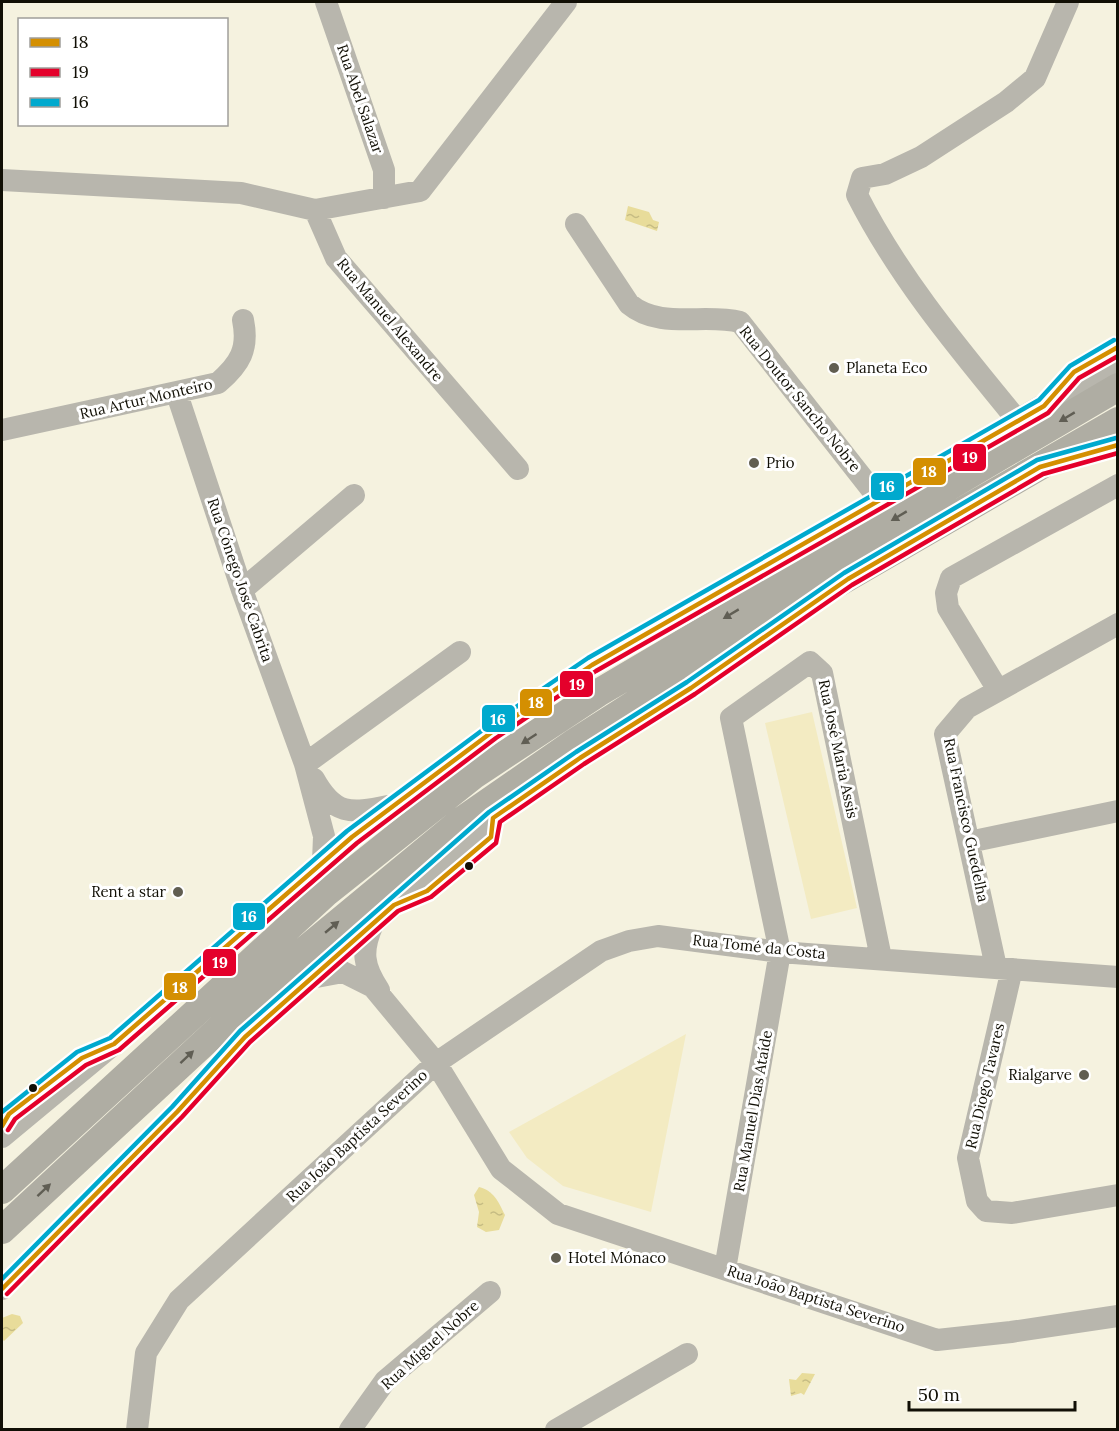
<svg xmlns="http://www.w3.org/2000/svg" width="1119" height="1431" font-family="Lora,serif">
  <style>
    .grass { fill: #f3ebc2 }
    .water { fill: url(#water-ripples) }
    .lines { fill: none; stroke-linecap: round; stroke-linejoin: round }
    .minor { stroke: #b8b6ad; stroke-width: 22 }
    .major { stroke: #afada3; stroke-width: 28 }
    .bus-1-casing { stroke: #fff; stroke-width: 9 }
    .bus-2-casing { stroke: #fff; stroke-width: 9 }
    .bus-3-casing { stroke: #fff; stroke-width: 9 }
    .bus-1 { stroke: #d48f01; stroke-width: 4.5 }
    .bus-2 { stroke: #e4002b; stroke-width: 4.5 }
    .bus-3 { stroke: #00a9ce; stroke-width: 4.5 }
    .oneway { fill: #605e54 }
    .poi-dot { fill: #615e51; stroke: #fff; stroke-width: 2 }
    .bus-dot { fill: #110f05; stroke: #fff; stroke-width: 2 }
    .labels { text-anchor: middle; stroke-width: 6; stroke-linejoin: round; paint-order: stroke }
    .street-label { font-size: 15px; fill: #110f05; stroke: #fff }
    .poi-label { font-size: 15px; fill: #110f05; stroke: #fff; text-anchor: start }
    .line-badge { stroke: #fff; stroke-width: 2 }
    .badge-label { font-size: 16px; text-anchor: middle; font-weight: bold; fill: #fff }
  </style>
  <defs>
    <pattern id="water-ripples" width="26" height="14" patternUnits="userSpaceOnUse" patternTransform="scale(1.5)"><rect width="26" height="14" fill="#e8dc9a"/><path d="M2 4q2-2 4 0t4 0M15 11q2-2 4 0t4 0" fill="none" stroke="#c6bc83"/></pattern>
  </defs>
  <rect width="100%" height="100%" fill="#f5f2df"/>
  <!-- grass -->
  <path class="grass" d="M812,712L857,908L811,919L765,723Z
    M686,1034L651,1212L563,1186L527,1158L509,1132Z"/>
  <!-- water -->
  <path class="water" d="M628,206L649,212L653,220L659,222L657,231L625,220Z
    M479,1187C494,1191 498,1201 505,1215L499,1230L486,1232L477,1227L479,1212L474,1195Z
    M12,1314L20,1316L23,1323L4,1341L2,1339V1318Z
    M802,1373L815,1374L804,1395L801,1393L791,1396L789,1379L796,1380Z"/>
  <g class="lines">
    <!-- minor -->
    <path class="minor" d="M326,2L384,170V198
      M2,180L241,193L315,210L336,258L518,469
      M315,210L420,191L566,2
      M576,224L629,304C660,330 704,313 740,322L879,499
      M177,394L242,590L305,764L324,836L323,862
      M1018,421C959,349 899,278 857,195L862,178L885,174L921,157L1006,102L1035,78L1068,2
      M2,430L218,383C240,364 249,349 243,320
      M242,590L354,495
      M998,690L948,608L946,593L951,578L1118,485
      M305,764L460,652
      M314,779C334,815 350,814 388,806
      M969,842L1118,811
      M373,924C361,951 363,966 379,990
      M996,967L945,734L967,708L1118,624
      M1012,969L968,1158L977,1201L986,1211L1012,1213L1118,1195
      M311,978L343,972L373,987L436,1063L501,1169L558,1214L937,1340L1011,1332L1118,1316
      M2,1137L114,1044L352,837L492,732L592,665L1118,362
      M725,1269L780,952L731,718L810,662L822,673L881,958
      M2,1289L177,1112L245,1037L493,818L580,758L691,688L746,650
      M137,1430L146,1353L179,1300L436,1063L601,951L629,941L658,936L780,952L1118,977
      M350,1430L385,1381L490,1292
      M556,1430L687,1354"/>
    <!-- major -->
    <path class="major" d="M2,1190L327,892L474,775L598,693L1118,387
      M2,1230L299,955L461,821L575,742L686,671L1118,421"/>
    <!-- bus-1 casing -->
    <g class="bus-1-casing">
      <path id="bus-1" d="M2,1126L9,1114L82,1058L114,1044L352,837L492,732L592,665L1044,406L1074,372L1118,347
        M2,1289L177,1112L245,1037L394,905L427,891L491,837L493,818L580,758L691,688L848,579L1040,467L1118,445"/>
    </g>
    <!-- bus-2 casing -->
    <g class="bus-2-casing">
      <path id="bus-2" d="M8,1130L15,1119L86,1065L119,1050L357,843L496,738L596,671L1048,413L1079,378L1118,356
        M7,1294L182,1117L250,1042L398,911L431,897L496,843L500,822L584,764L695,694L852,585L1043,474L1118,453"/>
    </g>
    <!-- bus-3 casing -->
    <g class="bus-3-casing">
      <path id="bus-3" d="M2,1112L77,1052L110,1038L347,831L488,726L588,658L1039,400L1070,366L1114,340
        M2,1279L172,1107L240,1031L489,812L576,752L687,682L844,573L1037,460L1116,438"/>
    </g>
    <!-- bus-1 -->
    <use href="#bus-1" class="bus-1"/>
    <!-- bus-2 -->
    <use href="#bus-2" class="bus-2"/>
    <!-- bus-3 -->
    <use href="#bus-3" class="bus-3"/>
  </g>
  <!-- one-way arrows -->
  <defs><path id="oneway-solid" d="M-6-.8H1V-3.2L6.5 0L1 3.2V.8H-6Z" transform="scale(1.5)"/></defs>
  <g class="oneway">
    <use href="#oneway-solid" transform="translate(1067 417) rotate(149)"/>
    <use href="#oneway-solid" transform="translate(899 516) rotate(149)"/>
    <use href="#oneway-solid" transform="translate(731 614) rotate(149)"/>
    <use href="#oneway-solid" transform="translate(529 739) rotate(147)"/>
    <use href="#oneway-solid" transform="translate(332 927) rotate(-40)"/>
    <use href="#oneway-solid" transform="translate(187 1057) rotate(-43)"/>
    <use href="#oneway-solid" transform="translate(44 1190) rotate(-43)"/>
  </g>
  <!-- markers -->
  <g class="poi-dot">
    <circle cx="834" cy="368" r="6"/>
    <circle cx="754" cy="463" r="6"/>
    <circle cx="178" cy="892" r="6"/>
    <circle cx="1084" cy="1075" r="6"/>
    <circle cx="556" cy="1258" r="6"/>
  </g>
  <g class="bus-dot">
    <circle cx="469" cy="866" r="5"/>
    <circle cx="33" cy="1088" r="5"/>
  </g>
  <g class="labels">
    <!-- street labels -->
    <g class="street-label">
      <text transform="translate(360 99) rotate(71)" y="5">Rua Abel Salazar</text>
      <text transform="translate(390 320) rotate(50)" y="5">Rua Manuel Alexandre</text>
      <text transform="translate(146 399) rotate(-13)" y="5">Rua Artur Monteiro</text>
      <text transform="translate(800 399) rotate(51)" y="5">Rua Doutor Sancho Nobre</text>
      <text transform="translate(240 580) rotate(71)" y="5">Rua Cónego José Cabrita</text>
      <text transform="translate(838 749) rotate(78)" y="5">Rua José Maria Assis</text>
      <text transform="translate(966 820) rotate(78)" y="5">Rua Francisco Guedelha</text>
      <text transform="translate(759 947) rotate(6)" y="5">Rua Tomé da Costa</text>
      <text transform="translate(985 1086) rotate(-77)" y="5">Rua Diogo Tavares</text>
      <text transform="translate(753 1111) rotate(-80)" y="5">Rua Manuel Dias Ataíde</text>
      <text transform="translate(357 1136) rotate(-43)" y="5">Rua João Baptista Severino</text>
      <text transform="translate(816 1299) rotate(18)" y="5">Rua João Baptista Severino</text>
      <text transform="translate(430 1345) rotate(-42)" y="5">Rua Miguel Nobre</text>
    </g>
    <!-- poi labels -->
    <g class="poi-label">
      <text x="846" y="373">Planeta Eco</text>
      <text x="766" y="468">Prio</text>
      <text x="166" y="897" text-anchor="end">Rent a star</text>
      <text x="1072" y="1080" text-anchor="end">Rialgarve</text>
      <text x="568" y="1263">Hotel Mónaco</text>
    </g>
  </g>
  <g class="line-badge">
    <rect x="952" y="443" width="35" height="29" rx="6" fill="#e4002b"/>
    <rect x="912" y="457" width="35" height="29" rx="6" fill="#d48f01"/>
    <rect x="870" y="472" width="35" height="29" rx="6" fill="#00a9ce"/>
    <rect x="559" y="670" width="35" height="28" rx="6" fill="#e4002b"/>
    <rect x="519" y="688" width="34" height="29" rx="6" fill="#d48f01"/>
    <rect x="481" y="704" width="35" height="29" rx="6" fill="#00a9ce"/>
    <rect x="232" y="902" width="34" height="29" rx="6" fill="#00a9ce"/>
    <rect x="202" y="948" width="35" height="29" rx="6" fill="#e4002b"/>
    <rect x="163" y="972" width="34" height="29" rx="6" fill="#d48f01"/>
  </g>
  <g class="badge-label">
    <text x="970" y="463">19</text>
    <text x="929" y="477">18</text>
    <text x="887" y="492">16</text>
    <text x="577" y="690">19</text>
    <text x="536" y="708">18</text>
    <text x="498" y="725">16</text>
    <text x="249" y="922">16</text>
    <text x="220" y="968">19</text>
    <text x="180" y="993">18</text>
  </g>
  <!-- border -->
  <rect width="1119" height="1431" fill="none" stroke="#110f05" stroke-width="6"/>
  <!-- legend -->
  <rect x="18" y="18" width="210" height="108" fill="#ffffff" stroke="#a09f9b" stroke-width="1.5"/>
  <rect x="30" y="38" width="30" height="9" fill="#d48f01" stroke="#a09f9b" stroke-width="1.5"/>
  <text x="72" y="48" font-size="18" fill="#110f05">18</text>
  <rect x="30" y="68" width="30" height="9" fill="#e4002b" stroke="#a09f9b" stroke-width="1.5"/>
  <text x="72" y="78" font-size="18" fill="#110f05">19</text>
  <rect x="30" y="98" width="30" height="9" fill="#00a9ce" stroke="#a09f9b" stroke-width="1.5"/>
  <text x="72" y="108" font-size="18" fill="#110f05">16</text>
  <!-- scale -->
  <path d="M909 1401v9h166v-9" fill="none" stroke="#110f05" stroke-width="3"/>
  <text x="918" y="1401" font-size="18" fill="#110f05" stroke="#ffffff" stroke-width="4.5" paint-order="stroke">50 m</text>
</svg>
